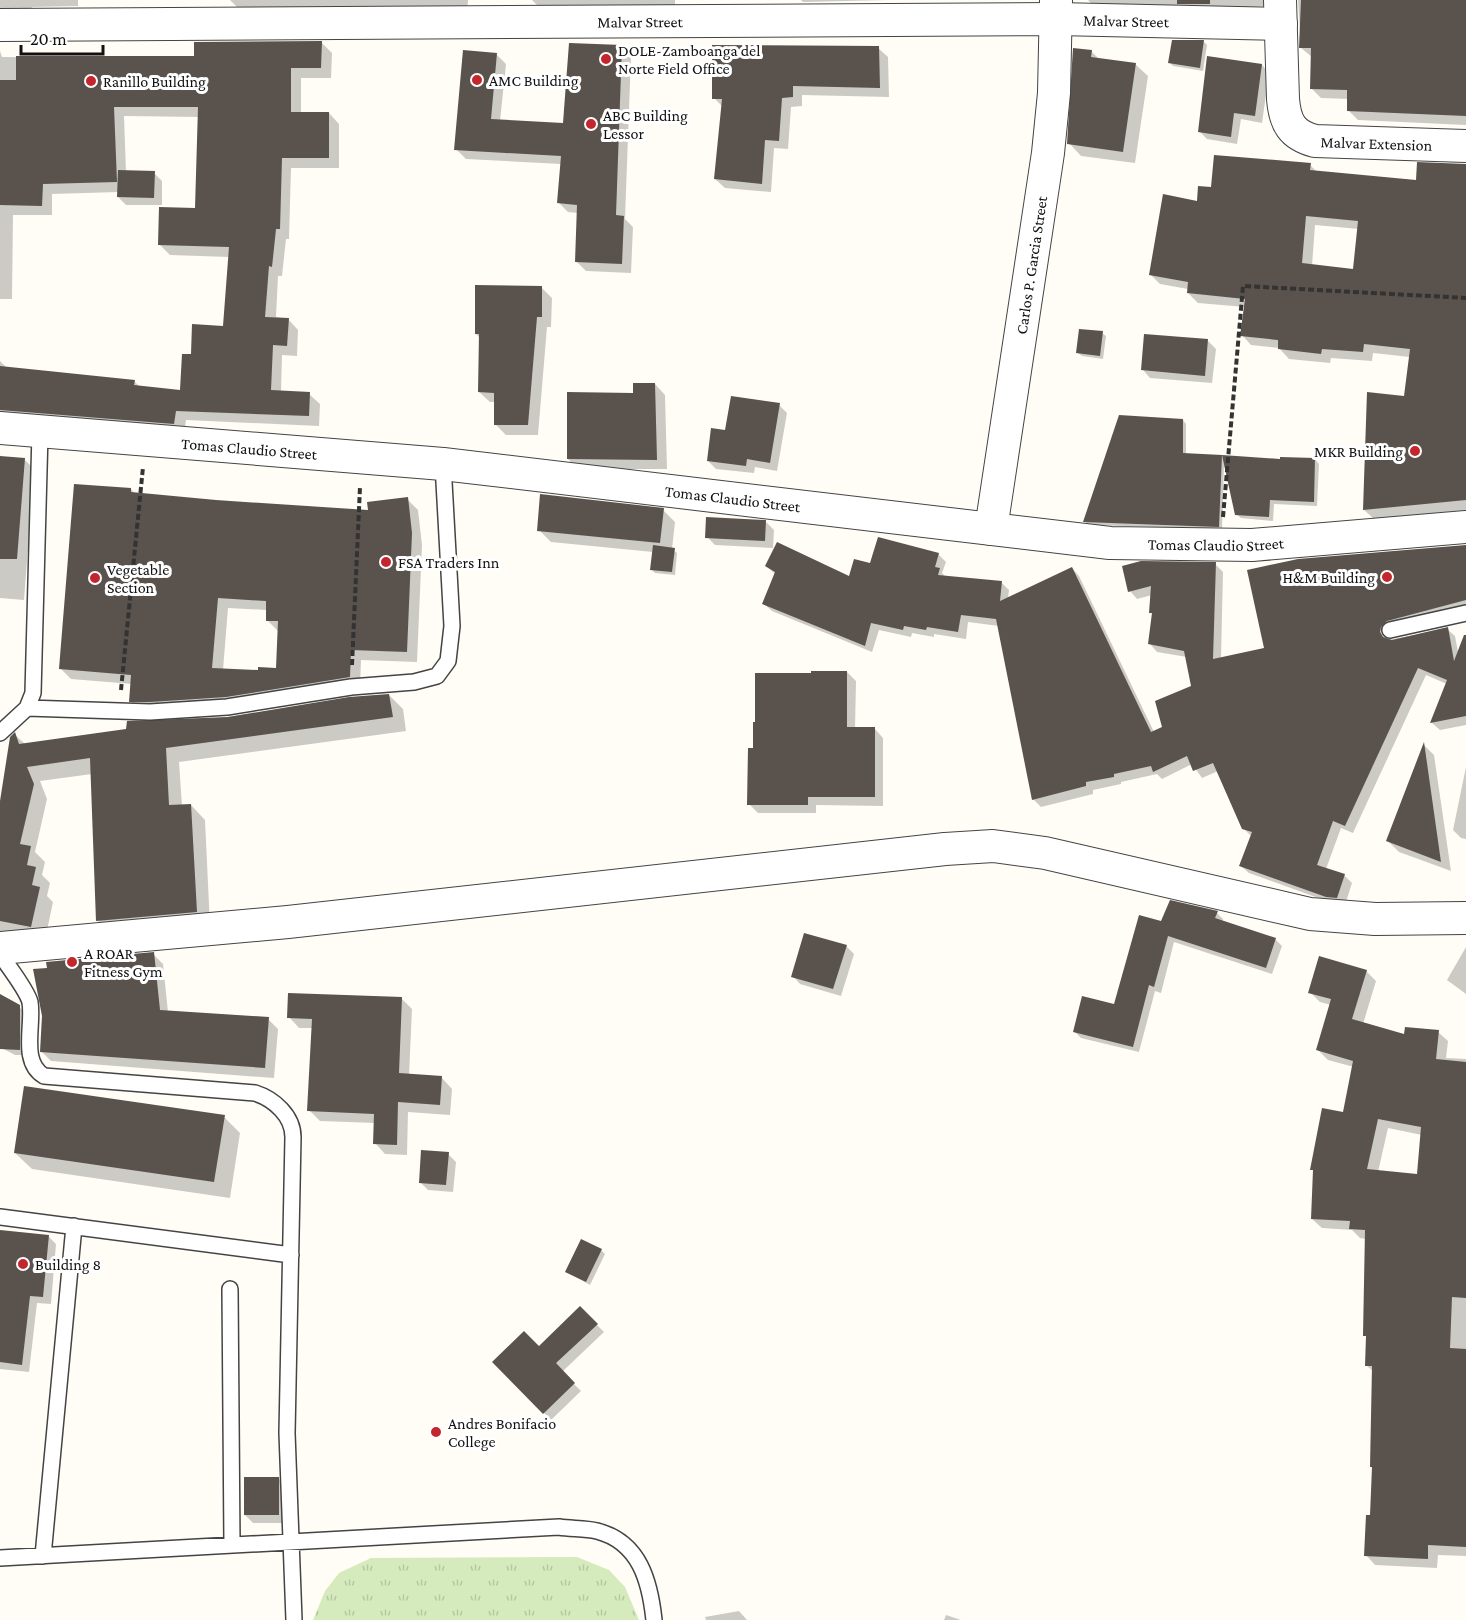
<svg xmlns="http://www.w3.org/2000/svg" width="1466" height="1620" font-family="'Crimson Pro',serif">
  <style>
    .grass { fill: url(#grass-tufts) }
    .shadow { fill: #0003; fill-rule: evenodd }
    .building { fill: #5a524d; fill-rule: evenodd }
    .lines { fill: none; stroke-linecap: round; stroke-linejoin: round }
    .service-casing { stroke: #444; stroke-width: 18 }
    .minor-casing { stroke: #444; stroke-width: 34 }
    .path { stroke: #333; stroke-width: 4; stroke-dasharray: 6 3; stroke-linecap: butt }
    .service { stroke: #fff; stroke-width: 15 }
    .minor { stroke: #fff; stroke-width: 32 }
    .poi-dot { fill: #c4262e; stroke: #fff; stroke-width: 2 }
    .labels { text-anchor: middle; stroke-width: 6; stroke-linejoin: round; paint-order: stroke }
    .street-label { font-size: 16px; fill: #111; stroke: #fff }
    .poi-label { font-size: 16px; fill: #111; stroke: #fff; text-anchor: start }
  </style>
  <defs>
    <pattern id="grass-tufts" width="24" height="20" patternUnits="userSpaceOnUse" patternTransform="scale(1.5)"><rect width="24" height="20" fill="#d5ebbd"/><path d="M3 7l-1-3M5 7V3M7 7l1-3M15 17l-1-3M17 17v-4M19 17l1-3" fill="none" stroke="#b6c8a1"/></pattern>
  </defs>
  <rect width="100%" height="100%" fill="#fffdf5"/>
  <!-- grass -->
  <path class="grass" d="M577,1557L609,1570L625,1587L639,1620H313L325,1591L339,1573L371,1558Z"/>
  <!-- shadow -->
  <path class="shadow" d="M0,0H78V6L32,7L30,17L0,21Z
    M230,0H468L467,14L352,15L344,6L238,8Z
    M532,0H675V7L542,10Z
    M801,0H888L803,2Z
    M1088,0H1272V6L1243,7V14L1097,9Z
    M1298,0H1466V125L1358,120L1348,110L1349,99L1321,98L1311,88L1312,57L1301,48Z
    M1204,42L1207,45L1203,71L1173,66L1170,63Z
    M322,43L332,53L331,78H301V114L329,113L339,124V168H291L289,239H286L282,276H278L276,317L288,319L298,330L297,356L282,355L281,392L309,394L320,404L319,426L186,420L184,434L0,423V361L7,368L134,381L140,387L181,391L192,356L225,327L229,257L170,255L159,244L197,210L200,117L124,116L126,172L154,173L162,181V205H126L118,197L119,192L52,194V215H13L12,299H0V51L2,57L196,58Z
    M621,46L631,56L625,219L633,227L631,273L586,271L576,261L579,213L568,212L559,203L561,164L466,159L456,149L496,54L506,64L500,121L564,124Z
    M878,48L888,57L889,97L802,95V106L791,107L788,149L774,148L771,192L725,188L715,179L723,107L714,98Z
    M1091,51L1099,59L1135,64L1148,76L1135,163L1081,156L1069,143Z
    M1209,58L1262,65L1269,73L1262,123L1241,119L1237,144L1207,139L1200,132Z
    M1310,165L1317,172L1417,181L1466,165V510L1374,519L1364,510L1406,397L1410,357L1373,353L1372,361L1331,358L1330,363L1289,359L1279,348L1251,345L1242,335L1245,307L1198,303L1188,293V289L1160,284L1151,275L1198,203L1212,189ZM1315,225L1359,229L1354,271L1312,266Z
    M541,287L552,298L551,327H547L538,435H506L495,424V402H490L479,392L480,338L476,334Z
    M1102,333L1106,336L1103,359L1082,356L1078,353Z
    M1208,341L1216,349L1212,383L1150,378L1143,370Z
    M655,384L665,395L667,469H578L568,459L634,394Z
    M779,405L787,413L777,471L755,467L754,473L716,469L708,461L726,432Z
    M1183,420L1186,424V455L1282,461L1315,459L1319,464L1317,506L1274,504L1273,521L1241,518L1236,514L1224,465L1222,529L1088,525L1085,521Z
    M0,455L1,457L24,459L34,469L24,600L0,598Z
    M131,489L135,494L216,501L370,511L407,499L418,510L422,545L417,662L361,660L360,688L141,712L130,701L132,684L71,679L60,668ZM228,608L267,610V620L278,631L277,670L259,672L223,670Z
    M663,510L675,522L672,549L677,553L675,575L655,573L651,569L653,552L551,542L539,530Z
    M766,522L774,530L773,548L715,545L707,537Z
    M1466,547V609L1390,631L1388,640L1447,629L1455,636L1461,668L1466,667V725L1440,730L1432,723L1447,684L1426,675L1353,833L1341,828L1326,869L1344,875L1352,883L1345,905L1335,904L1249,873L1241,866L1252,837L1243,828L1218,771L1202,778L1192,764L1162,779L1157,774L1121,782V784L1093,790V794L1041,807L1033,799L999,626L968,622L966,639L934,634V637L912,633L911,637L879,630L872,652L772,611L764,604L775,574L766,566L850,578L871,564L938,554L946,562L942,573L947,578L1002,583L1009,590L1008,599L1072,568L1079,576L1154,732L1164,728L1193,687L1187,657L1157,652L1150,644L1154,615L1151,613L1152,595L1137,599L1130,591L1215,564L1223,572L1221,659L1266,649Z
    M847,672L856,681L855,729H875L883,738V806L816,805V813H758L749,804L754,750Z
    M389,695L403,709L406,731L179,762L182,806L191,805L205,820L210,926L112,935L98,921L92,774L40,781L47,799L35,852L45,862L42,875L50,883L47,896L53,902L45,940L0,932V818L15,735L25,744Z
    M1424,745L1434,755L1451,871L1399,852L1388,841Z
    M1466,767V839L1461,838L1453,830Z
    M1217,913L1223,919L1222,922L1275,939L1282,946L1272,974L1174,942L1161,993L1155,991L1139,1052L1081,1038L1074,1031L1115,1006L1162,923Z
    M846,946L854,954L841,996L800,984L793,976Z
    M1466,947V994L1447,980Z
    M153,954L163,964L168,1012L268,1019L278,1029L274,1078L51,1061L41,1051Z
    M1366,971L1376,981L1363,1024L1405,1036L1438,1032L1448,1041L1446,1058L1466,1059V1556L1438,1555L1437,1568L1375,1565L1366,1555L1372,1517L1374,1469L1371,1467L1374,1372L1367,1366L1368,1338L1365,1335L1366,1239L1360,1238L1352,1230L1322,1228L1312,1219L1314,1172L1312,1169L1344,1114L1354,1067L1328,1060L1318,1050L1331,1005L1320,1002L1310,992ZM1388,1128L1422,1135L1418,1176L1378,1172Z
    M0,995L26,1012V1055H15L0,1047Z
    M401,998L412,1009L409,1076L442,1078L452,1089L450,1115L408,1112L407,1155L385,1154L375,1143V1123L320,1121L309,1110L313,1028H299L289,1017Z
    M224,1117L240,1133L230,1198L32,1169L15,1153Z
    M448,1154L456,1162L453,1192L428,1190L420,1182Z
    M0,1232L48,1236L56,1244L51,1304L37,1303L29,1372L0,1369Z
    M601,1250L605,1254L590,1285L567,1272Z
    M580,1308L604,1332L562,1372L581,1391L551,1420L494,1362L539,1348Z
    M278,1478L286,1486V1523H253L245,1515Z
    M739,1611L747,1620H706L705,1617Z
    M946,1615L961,1620H944Z"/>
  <!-- building -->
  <path class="building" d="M1177,0H1210V4H1177Z
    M1301,0H1466V116L1347,111V90L1310,89L1311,48H1299Z
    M1172,40H1204L1200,68L1168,63Z
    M322,41L321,68H291V112H329V158H282L280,229H276L272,267L269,266L265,317L289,318L287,346L273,345L271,390L310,392L309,416L176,411L174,424L0,410V366L135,380L134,385L180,390L182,354H191L192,324L223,326L229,247L158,245L159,207L195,208L198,107H114L117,182L43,184L42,206L0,205V80H16V56H194V42Z
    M569,43L622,45L616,215L624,216L622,264L575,262L577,205L557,203L561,156L454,150L463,50L497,53L491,119L563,123Z
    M712,45L879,46L880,88L793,86V97L782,98L779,141L765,140L762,184L714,179L722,99H712Z
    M1073,48L1092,50L1091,57L1136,63L1123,152L1067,144Z
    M1207,56L1262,64L1255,116L1234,113L1231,137L1198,132Z
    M1214,155L1311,163L1310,170L1416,180L1417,162L1466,164V500L1363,510L1367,392L1404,396L1410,349L1364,344L1363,352L1322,349L1321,354L1278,349V340L1240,336L1245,299L1187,293L1188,282L1149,275L1163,194L1197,201L1198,186L1211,187ZM1306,216L1358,221L1353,269L1302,263Z
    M118,170L155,171L154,198L117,197Z
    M475,285L542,286V317H537L528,425H494V393L478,392L479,334H475Z
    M1079,329L1103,331L1100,356L1076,353Z
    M1144,334L1208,339L1205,376L1141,370Z
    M633,383H655L657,460L567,459V392L633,393Z
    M731,396L780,403L770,463L747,459L746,466L707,461L711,428L725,430Z
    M1119,415L1183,419V453L1222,455L1219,527L1083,522Z
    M1222,455L1280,459V457L1315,458L1314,502L1270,500L1269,517L1235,515Z
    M0,456L25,458L17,559H0Z
    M74,484L131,488V492L216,500L368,510L367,502L408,497L412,533L407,652L351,650L350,677L226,697L150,702H129L131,675L59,669ZM218,598L266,601V621H278L276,668L258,667V670L212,668Z
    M540,494L664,508L660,543L537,531Z
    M706,517L766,520L765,541L705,538Z
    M878,537L939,553L935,567L940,568L938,575L1002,581L1000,601L1072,567L1151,732L1162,727L1155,701L1191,686L1184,651L1148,644L1152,613H1149L1151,586L1128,592L1122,566L1141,561L1216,562L1213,659L1264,648L1247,570L1298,559L1466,545V600L1387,621L1381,627L1380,632L1383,637L1392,640L1448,627L1454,661L1464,635H1466V716L1430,723L1447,680L1418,668L1345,826L1333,821L1317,865L1345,874L1337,898L1326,897L1239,866L1252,832L1242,829L1213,763L1193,771L1187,756L1153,772L1151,766L1114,774V777L1086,782V786L1032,800L996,619L961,615L958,632L927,627L926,630L904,626L903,630L871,623L865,646L762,604L775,572L765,566L777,542L849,576L854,559L870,563Z
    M653,545L675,548L672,572L650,570Z
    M811,671H847V727H875V797H808V805H747L748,748H753V722H755V673H811Z
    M389,694L393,717L166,748L169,805L191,804L197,912L96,921L90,758L27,767L34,784L20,844L31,846L27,865L36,867L32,885L40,887L31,927L0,921V801L10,737L15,732L19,744L126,729L127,721L228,717L349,697Z
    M1424,742L1441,862L1386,841Z
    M1170,900L1218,911L1215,918L1276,938L1266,968L1168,936L1154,987L1149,985L1133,1047L1073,1032L1082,996L1114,1004L1139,915L1161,921Z
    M804,933L847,945L833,989L791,977Z
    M154,952L160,1010L269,1017L265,1068L40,1052L42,1016L33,969L47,968L46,962Z
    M1319,956L1367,970L1352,1019L1404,1034L1405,1027L1439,1030L1436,1059L1466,1062V1298L1452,1297L1450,1348L1466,1349V1547L1428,1545V1559L1364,1556L1366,1515H1370L1372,1467H1370L1372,1366H1365L1366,1336H1363L1365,1230L1349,1229L1350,1221L1311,1219L1313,1170H1310L1322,1108L1343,1112L1353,1061L1316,1050L1331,999L1308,993ZM1378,1119L1421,1127L1417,1174L1367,1169Z
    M288,993L402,997L399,1073L442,1076L440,1105L398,1102L397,1145L373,1144L374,1114L307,1111L312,1019L287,1018Z
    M0,994L20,1005V1050L0,1049Z
    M24,1086L225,1115L214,1182L14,1153Z
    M421,1150L449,1152L446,1185L419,1183Z
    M0,1230L49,1235L43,1297L30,1296L22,1365L0,1362Z
    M581,1239L602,1249L586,1282L565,1272Z
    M580,1306L598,1324L556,1363L575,1383L543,1414L492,1362L524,1331L539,1346Z
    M244,1477H279V1515H244Z"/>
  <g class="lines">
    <!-- service casing -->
    <g class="service-casing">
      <path id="service" d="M1390,630L1466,613
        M27,708L150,712L227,707L351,687L414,682L437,676L448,661L452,626L443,464
        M0,733L27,708L33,693L40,433
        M0,954C8,966 27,990 30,1002C34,1025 20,1062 44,1076L255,1093C274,1099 293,1116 293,1137L287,1433L294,1620
        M0,1217L291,1255
        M230,1289L232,1545
        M43,1556L74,1226
        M0,1558L559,1527C571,1529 585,1528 597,1531C640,1542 650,1582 654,1620"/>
    </g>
    <!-- minor casing -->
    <g class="minor-casing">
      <g id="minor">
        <path id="s1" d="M1280,0L1283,99C1285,123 1292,135 1315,141L1466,146"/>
        <path id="s2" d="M0,25L1057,19L1281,24"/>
        <path id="s3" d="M0,428L443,464L1110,543L1252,545L1466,527"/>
        <path id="s4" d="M991,529L1048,153L1054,93L1056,0"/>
        <path d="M0,948L288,922L945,849L993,846L1045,853L1310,914L1375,919L1466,918"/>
      </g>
    </g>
    <!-- path -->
    <path class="path" d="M1223,517L1243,286L1466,298
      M352,665L360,487
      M121,690L143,467"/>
    <!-- service -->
    <use href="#service" class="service"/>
    <!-- minor -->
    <use href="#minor" class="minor"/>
  </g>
  <!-- markers -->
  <g class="poi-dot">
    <circle cx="606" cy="59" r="6"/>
    <circle cx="477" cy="80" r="6"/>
    <circle cx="91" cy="81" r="6"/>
    <circle cx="591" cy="124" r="6"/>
    <circle cx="1415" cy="451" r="6"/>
    <circle cx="386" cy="562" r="6"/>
    <circle cx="1387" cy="577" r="6"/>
    <circle cx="95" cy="578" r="6"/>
    <circle cx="72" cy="962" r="6"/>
    <circle cx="23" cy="1264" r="6"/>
    <circle cx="436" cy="1432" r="6"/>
  </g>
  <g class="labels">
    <!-- street labels -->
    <g class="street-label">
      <text dy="6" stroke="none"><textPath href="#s2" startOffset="1126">Malvar Street</textPath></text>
      <text dy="6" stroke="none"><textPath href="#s2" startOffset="640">Malvar Street</textPath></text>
      <text dy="6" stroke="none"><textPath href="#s1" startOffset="218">Malvar Extension</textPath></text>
      <text dy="6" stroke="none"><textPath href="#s4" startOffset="267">Carlos P. Garcia Street</textPath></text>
      <text dy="6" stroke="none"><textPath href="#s3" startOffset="250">Tomas Claudio Street</textPath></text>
      <text dy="6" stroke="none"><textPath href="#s3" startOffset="736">Tomas Claudio Street</textPath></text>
      <text dy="6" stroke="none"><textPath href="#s3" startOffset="1222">Tomas Claudio Street</textPath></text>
    </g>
    <!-- poi labels -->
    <g class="poi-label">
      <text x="618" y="56">DOLE-Zamboanga del<tspan x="618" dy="18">Norte Field Office</tspan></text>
      <text x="489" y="86">AMC Building</text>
      <text x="103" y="87">Ranillo Building</text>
      <text x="603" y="121">ABC Building<tspan x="603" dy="18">Lessor</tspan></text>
      <text x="1403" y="457" text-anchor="end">MKR Building</text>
      <text x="398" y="568">FSA Traders Inn</text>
      <text x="107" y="575">Vegetable<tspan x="107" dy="18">Section</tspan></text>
      <text x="1375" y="583" text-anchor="end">H&amp;M Building</text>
      <text x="84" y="959">A ROAR<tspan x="84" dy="18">Fitness Gym</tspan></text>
      <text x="35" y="1270">Building 8</text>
      <text x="448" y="1429">Andres Bonifacio<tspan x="448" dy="18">College</tspan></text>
    </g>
  </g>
  <!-- scale -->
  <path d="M21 45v9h82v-9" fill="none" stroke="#111111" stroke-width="3"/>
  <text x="30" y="45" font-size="18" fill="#111111" stroke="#ffffff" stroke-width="4.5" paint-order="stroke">20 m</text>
</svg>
